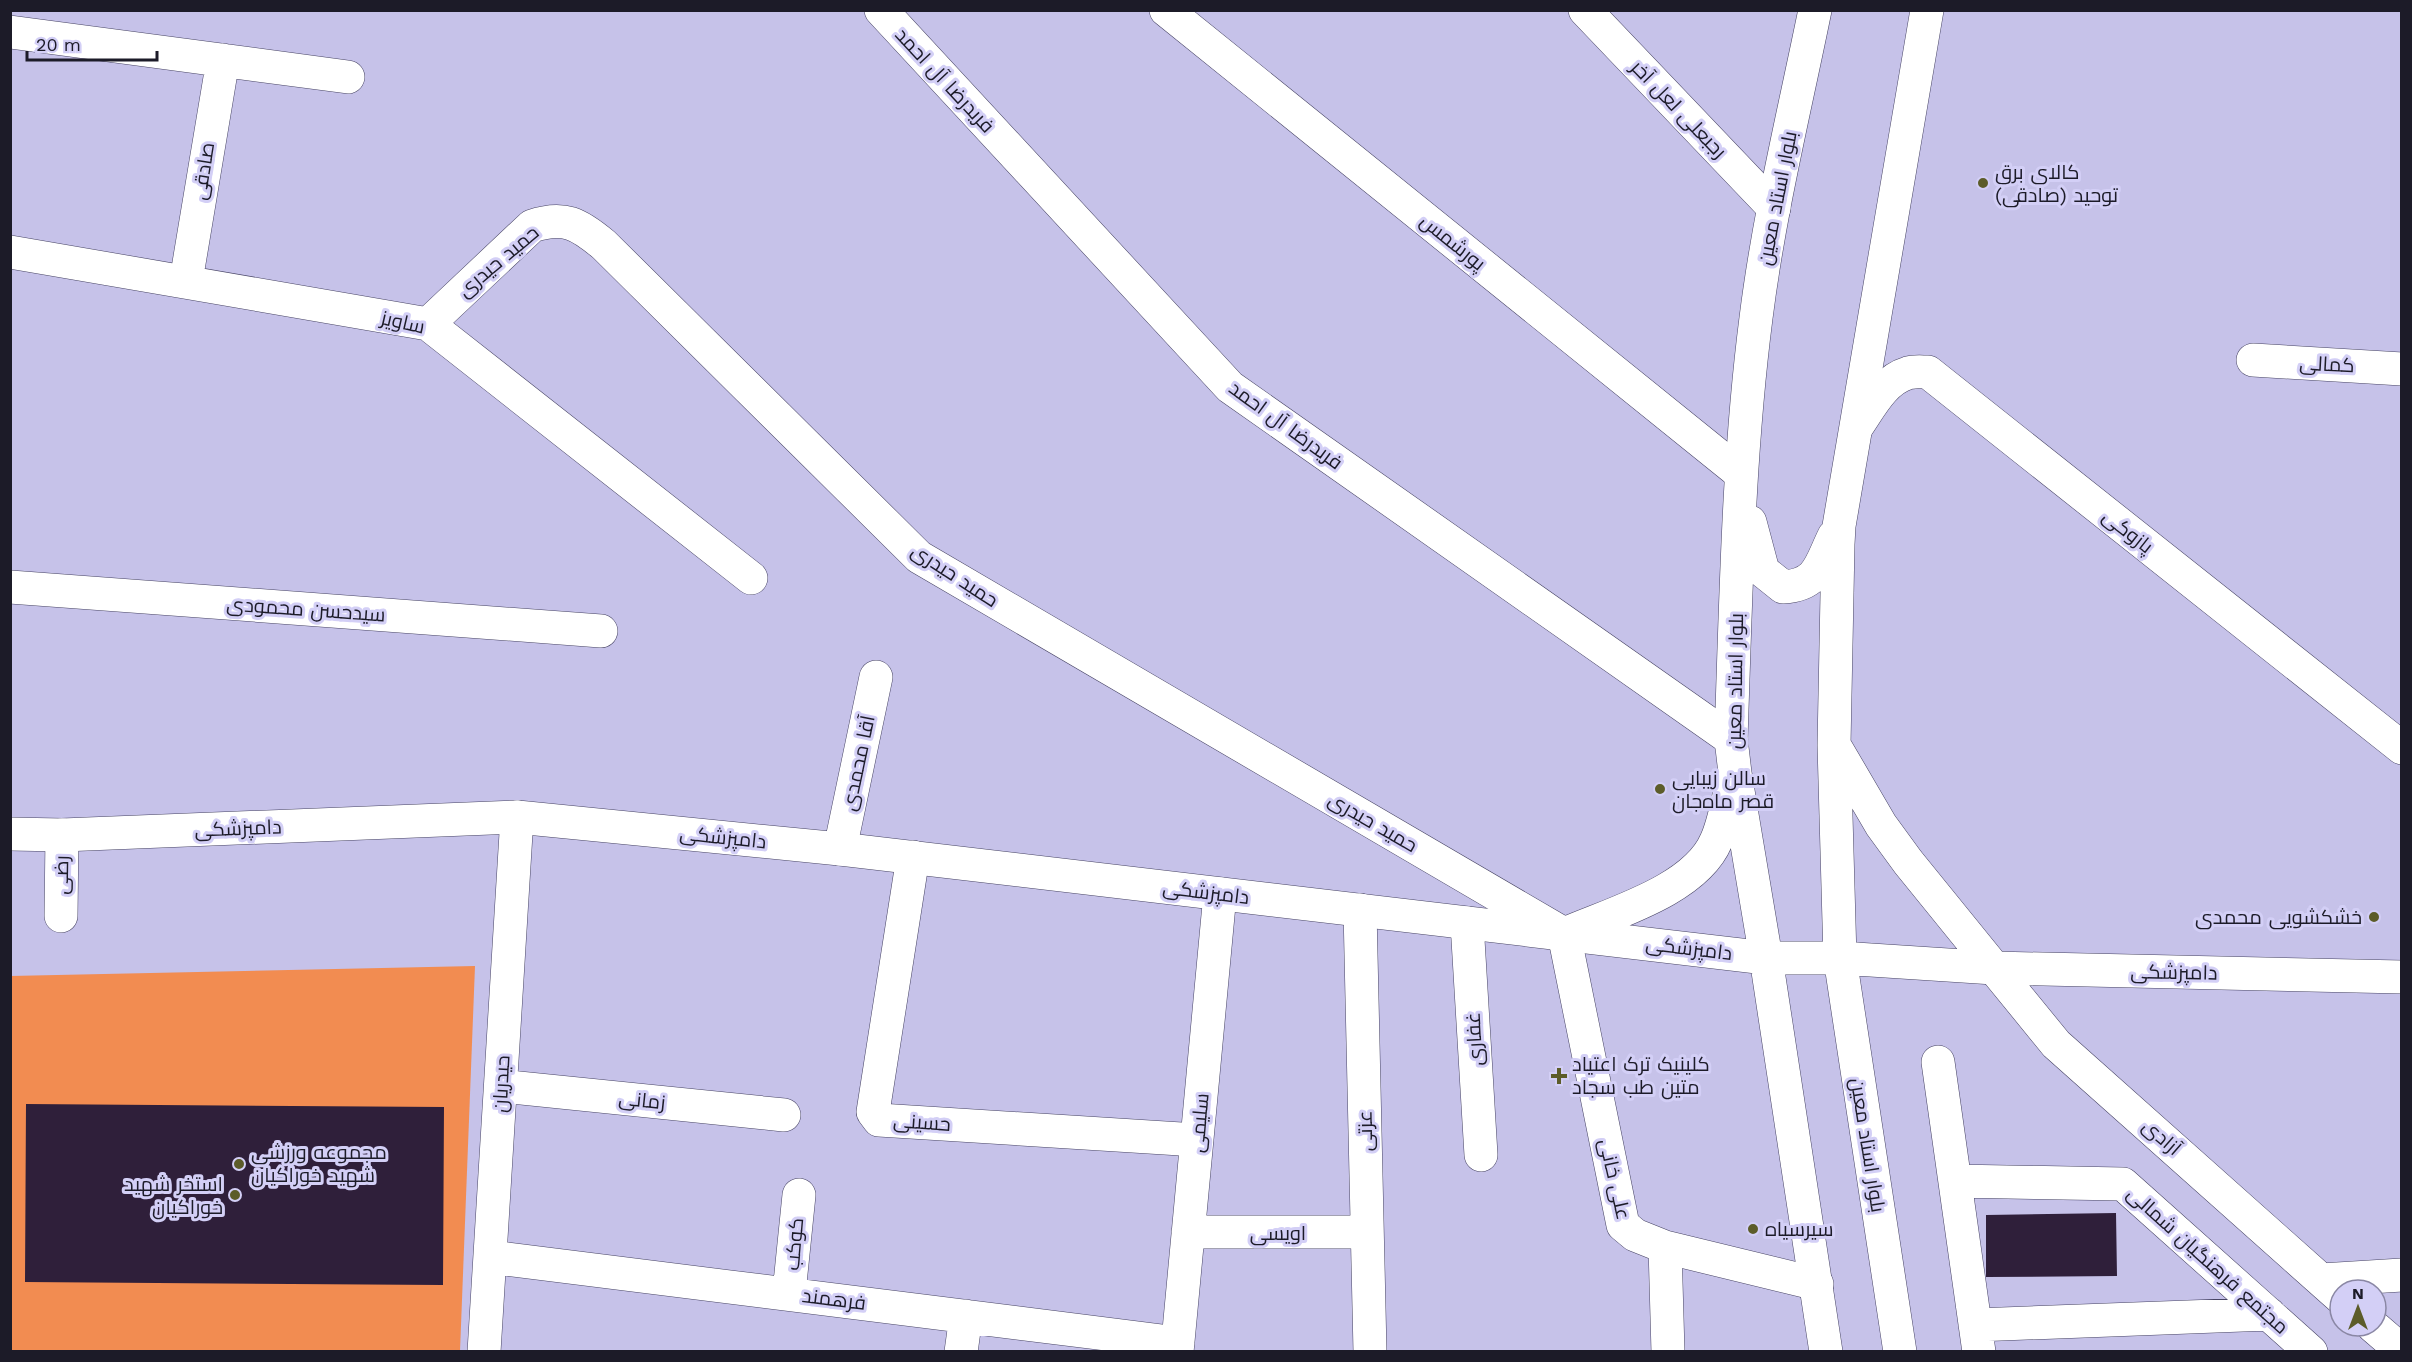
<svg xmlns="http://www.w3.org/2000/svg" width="2412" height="1362" font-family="'Work Sans',Cairo,sans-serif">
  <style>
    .green { fill: #f28c51 }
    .building { fill: #2f1f3a }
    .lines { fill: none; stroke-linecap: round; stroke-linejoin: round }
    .minor-casing { stroke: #474464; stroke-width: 34 }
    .major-casing { stroke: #474464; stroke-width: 34 }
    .minor { stroke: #fff; stroke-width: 33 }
    .major { stroke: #fff; stroke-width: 33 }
    .poi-dot { fill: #5c5c29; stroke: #d3cff6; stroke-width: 2 }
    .labels { text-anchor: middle; stroke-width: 6; stroke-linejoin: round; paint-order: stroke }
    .street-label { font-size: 20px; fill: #1c1b28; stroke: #d3cff6 }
    .poi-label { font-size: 20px; fill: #1c1b28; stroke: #d3cff6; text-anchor: start }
  </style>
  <rect width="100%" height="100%" fill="#c6c2e9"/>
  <!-- green -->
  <path class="green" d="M475,966L460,1351H11L10,976Z"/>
  <!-- building -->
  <path class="building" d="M26,1104L444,1107L443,1285L25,1282Z
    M2116,1213L2117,1276L1986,1277V1215Z"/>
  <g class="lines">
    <!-- minor casing -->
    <g class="minor-casing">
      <path id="minor" d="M881,10L1230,387L1731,739
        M1166,10L1740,473
        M1585,10L1774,208
        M10,32L348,77
        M10,252L428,324L751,578
        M186,281L223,60
        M428,324L532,226C564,215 579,224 604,245L919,557L1564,934L1623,1225L1635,1235L1665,1247L1817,1284
        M2253,360L2402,369
        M1858,425C1871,406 1884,380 1908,373C1914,371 1922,372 1928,372L2402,748
        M10,587L601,631
        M840,849L876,677
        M913,857L873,1112L879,1120L1197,1140
        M1360,910L1370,1352
        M61,916L62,835
        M1467,923L1481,1155
        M1994,968L2056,1044L2340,1297
        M1938,1062L1979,1352
        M501,1086L784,1115
        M1955,1181L2123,1184L2311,1352
        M1188,1232H1367
        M1665,1247L1668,1352
        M490,1257L1178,1343
        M2321,1280L2402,1275
        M789,1293L799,1195
        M1975,1325L2269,1314
        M2373,1326L2402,1351
        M484,1352L517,817
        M961,1352L966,1316
        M1177,1352L1220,894"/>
    </g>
    <!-- major casing -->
    <g class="major-casing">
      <path id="major" d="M1815,10C1794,113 1769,214 1756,318C1738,458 1736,598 1731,739L1735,773L1766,958L1826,1352
        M1750,522L1763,571L1783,587C1819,585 1820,564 1834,536
        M1836,748L1881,825L1908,862L1994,968
        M10,834L62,835L517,817L840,849L1766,958H1840L1994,968L2402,977
        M1567,933C1613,913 1695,890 1716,841C1724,824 1727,802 1732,784
        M1900,1352L1840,958L1834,745L1838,544L1839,526L1927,10"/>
    </g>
    <!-- minor -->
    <use href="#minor" class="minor"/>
    <!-- major -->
    <use href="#major" class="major"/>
  </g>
  <!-- markers -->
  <g class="poi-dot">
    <circle cx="1983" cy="183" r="6"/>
    <circle cx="1660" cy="789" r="6"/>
    <circle cx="2374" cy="917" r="6"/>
    <path d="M1556 1067h6v6h6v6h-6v6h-6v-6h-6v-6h6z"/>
    <circle cx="239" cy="1164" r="6"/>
    <circle cx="235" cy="1195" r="6"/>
    <circle cx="1753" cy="1229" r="6"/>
  </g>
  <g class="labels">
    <!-- street labels -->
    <g class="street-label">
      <text transform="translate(945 80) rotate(47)" y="7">فریدرضا آل احمد</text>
      <text transform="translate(1679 109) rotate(46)" y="7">رجبعلی لعل آخر</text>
      <text transform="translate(203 171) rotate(-81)" y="7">صادقی</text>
      <text transform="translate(1777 198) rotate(-79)" y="7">بلوار استاد معین</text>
      <text transform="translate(1453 242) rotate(39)" y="7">پورشمس</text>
      <text transform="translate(498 261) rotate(-40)" y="7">حمید حیدری</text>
      <text transform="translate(403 322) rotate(13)" y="7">ساویز</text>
      <text transform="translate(2327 364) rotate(3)" y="7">کمالی</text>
      <text transform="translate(1286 425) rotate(36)" y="7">فریدرضا آل احمد</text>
      <text transform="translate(2128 531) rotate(38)" y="7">پازوکی</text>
      <text transform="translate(955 575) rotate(33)" y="7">حمید حیدری</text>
      <text transform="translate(306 609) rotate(4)" y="7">سیدحسن محمودی</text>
      <text transform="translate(1735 681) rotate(-89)" y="7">بلوار استاد معین</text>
      <text transform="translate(858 763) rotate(-78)" y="7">آقا محمدی</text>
      <text transform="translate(1373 822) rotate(30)" y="7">حمید حیدری</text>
      <text transform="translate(238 828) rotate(-2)" y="7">دامپزشکی</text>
      <text transform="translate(723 837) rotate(6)" y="7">دامپزشکی</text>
      <text transform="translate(61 875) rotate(-89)" y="7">رضی</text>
      <text transform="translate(1206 892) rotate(7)" y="7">دامپزشکی</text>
      <text transform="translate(1689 948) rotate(7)" y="7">دامپزشکی</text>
      <text transform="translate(2174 972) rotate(1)" y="7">دامپزشکی</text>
      <text transform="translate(1474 1039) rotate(-93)" y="7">غفاری</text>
      <text transform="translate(501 1084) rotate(-87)" y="7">حیدریان</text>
      <text transform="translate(642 1100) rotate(6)" y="7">زمانی</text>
      <text transform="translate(922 1122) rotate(4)" y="7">حسینی</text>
      <text transform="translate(1199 1123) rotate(-85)" y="7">سلیمی</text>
      <text transform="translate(1365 1131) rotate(-91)" y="7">عزتی</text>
      <text transform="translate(2162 1137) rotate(41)" y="7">آزادی</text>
      <text transform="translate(1868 1145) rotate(81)" y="7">بلوار استاد معین</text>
      <text transform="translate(1615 1179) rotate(77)" y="7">علی خانی</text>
      <text x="1278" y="1240">اویسی</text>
      <text transform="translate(794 1244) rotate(-85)" y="7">کوکب</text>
      <text transform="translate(2208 1260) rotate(42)" y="7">مجتمع فرهنگیان شمالی</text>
      <text transform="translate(834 1299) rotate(7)" y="7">فرهمند</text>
    </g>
    <!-- poi labels -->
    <g class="poi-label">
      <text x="1995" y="179">کالای برق<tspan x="1995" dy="23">توحید (صادقی)</tspan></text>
      <text x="1672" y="785">سالن زیبایی<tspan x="1672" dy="23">قصر ماه‌جان</tspan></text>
      <text x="2362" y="924" text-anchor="end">خشکشویی محمدی</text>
      <text x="1572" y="1071">کلینیک ترک اعتیاد<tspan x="1572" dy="23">متین طب سجاد</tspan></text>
      <text x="251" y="1159">مجموعه ورزشی<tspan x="251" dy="23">شهید خوراکیان</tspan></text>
      <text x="223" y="1191" text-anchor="end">استخر شهید<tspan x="223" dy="23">خوراکیان</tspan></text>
      <text x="1765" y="1236">سیرسیاه</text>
    </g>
  </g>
  <!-- border -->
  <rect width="2412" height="1362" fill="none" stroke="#1c1b28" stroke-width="24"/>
  <!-- north arrow -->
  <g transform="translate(2358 1308)"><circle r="28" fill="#d3cff6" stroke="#8a87a4" stroke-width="1.5"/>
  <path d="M0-4.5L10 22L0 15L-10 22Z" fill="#5c5c29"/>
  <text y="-9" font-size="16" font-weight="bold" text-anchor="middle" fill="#1c1b28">N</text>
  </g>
  <!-- scale -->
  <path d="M27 51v9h130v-9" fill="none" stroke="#1c1b28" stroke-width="3"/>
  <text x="36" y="51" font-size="18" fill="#1c1b28" stroke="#d3cff6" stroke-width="4.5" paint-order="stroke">20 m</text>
</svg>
